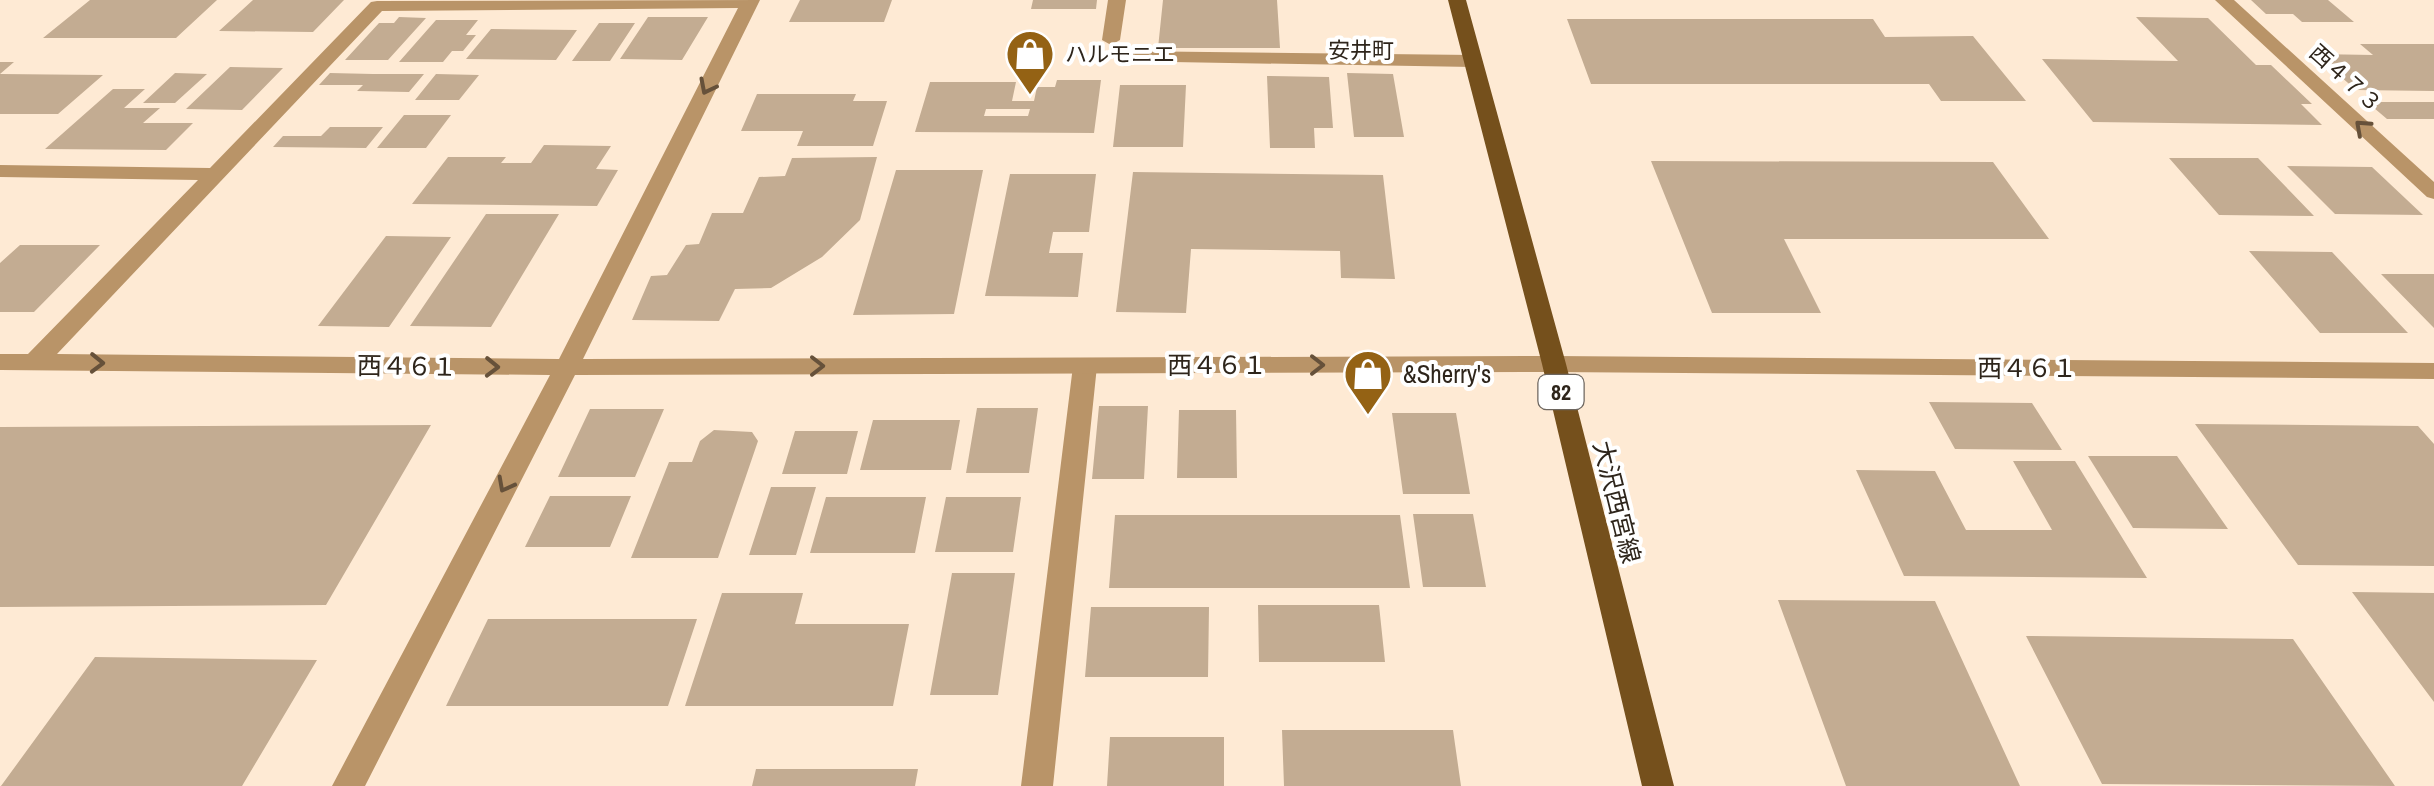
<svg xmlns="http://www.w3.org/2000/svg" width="2434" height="786" font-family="'Archivo Narrow','Noto Sans JP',sans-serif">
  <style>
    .building { fill: #c3ac92; fill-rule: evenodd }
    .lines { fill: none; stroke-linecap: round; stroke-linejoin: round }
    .lane { fill: #b99468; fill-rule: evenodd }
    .street { fill: #b99468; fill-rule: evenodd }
    .primary { fill: #75501c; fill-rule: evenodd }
    .oneway { stroke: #66513a }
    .labels { text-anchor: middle; stroke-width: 8; stroke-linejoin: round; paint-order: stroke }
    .far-neighbourhood-label { font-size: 22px; fill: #2e251b; stroke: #fff }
    .far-poi-label { font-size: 22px; fill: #2e251b; stroke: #fff; text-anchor: start }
    .far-street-label { font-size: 22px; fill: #2e251b; stroke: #fff }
    .shield { fill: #fff; stroke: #6d665f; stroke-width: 2.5 }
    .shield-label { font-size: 22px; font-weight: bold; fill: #2e251b }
    .street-label { font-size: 25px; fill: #2e251b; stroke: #fff }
    .poi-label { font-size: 25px; fill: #2e251b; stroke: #fff; text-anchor: start }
  </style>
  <rect width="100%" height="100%" fill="#feead4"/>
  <!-- building -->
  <path class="building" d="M90,0H217L176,38H43Z
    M253,0H344L313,32L219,31Z
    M800,0H892L884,22H789Z
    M1033,0H1097L1096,9H1031Z
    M1163,0H1277L1280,48H1158Z
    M2251,0H2328L2354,22H2302L2293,14H2266Z
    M399,17L426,18L388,60H345L379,23H394Z
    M648,17H708L682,60L620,59Z
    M2136,17L2208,18L2256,65H2271L2312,104H2301L2322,125L2093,122L2042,59L2178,61Z
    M1567,19H1873L1885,37L1973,36L2026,101H1941L1929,84H1591Z
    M436,20H478L466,35H476L463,51H452L443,62H399Z
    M599,23H635L610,61H572Z
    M491,29L577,30L556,60L466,59Z
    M2360,44H2434V91L2356,90L2315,54L2373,55Z
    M0,62H14L0,74L103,75L58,114H0Z
    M230,67L283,68L242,110L186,109Z
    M175,73L207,74L175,103H143Z
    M330,73L373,74H424L409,92L357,91L363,85H319Z
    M1347,73L1393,74L1404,137H1354Z
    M436,74L479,75L459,100H415Z
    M1267,76L1329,77L1333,128H1314L1315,148H1270Z
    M1057,80H1101L1094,133L915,132L930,82H1016L1012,101H1034L1037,87H1055ZM986,109H1030L1028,116H984Z
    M1120,85H1186L1183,147H1113Z
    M113,89H145L124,108H160L143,123H193L166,150L45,149Z
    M757,94H856L853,101H887L873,146H797L803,131H741Z
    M2367,102H2434V119H2387Z
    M404,115H451L426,148H377Z
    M330,127H383L366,148L273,147L283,136H321Z
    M544,145L611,146L596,169L618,170L597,206L412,204L448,157H506L501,163H531Z
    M877,157L860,220L822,257L771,288L735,289L719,321L632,320L651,276L667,275L686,245L699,244L712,213H743L759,177L785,176L792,158Z
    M2169,158H2258L2314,216L2219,215Z
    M1651,161L1993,162L2049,239H1784L1821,313H1712Z
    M2287,166L2372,167L2423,215L2335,214Z
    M896,170H983L954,314L853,315Z
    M1133,172L1383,175L1395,279L1341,278L1340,251L1191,249L1186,313L1116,312Z
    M1010,174H1096L1089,232H1053L1049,253H1083L1078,297L985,296Z
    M486,214H559L491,327L410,326Z
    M386,236L451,237L389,327L318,326Z
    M20,245H100L34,312H0V263Z
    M2249,251L2332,252L2408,333H2320Z
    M2381,274H2434V328Z
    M1929,402L2032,403L2062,450L1955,449Z
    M1099,406H1148L1144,479H1092Z
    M977,408H1038L1029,473H966Z
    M590,409H664L635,477H558Z
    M1179,410H1236L1237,478H1177Z
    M1392,413H1456L1470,494H1403Z
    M873,420H960L951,470H860Z
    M2195,424L2418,426L2434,444V566L2298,565Z
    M431,425L326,605L0,607V427Z
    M714,430L752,432L758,441L718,558H631L669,462H692L700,441Z
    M795,431H858L847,474H782Z
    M2088,456H2177L2228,529L2133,528Z
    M2013,461H2075L2147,578L1904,576L1856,470L1935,471L1966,530H2052Z
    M771,487H816L796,555H749Z
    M550,496H631L610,547H525Z
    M826,497H926L915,553H810Z
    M946,497H1021L1013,552H935Z
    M1413,514H1473L1486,587H1423Z
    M1115,515H1400L1410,588H1109Z
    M952,573H1015L998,695H930Z
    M2352,592L2434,593V702Z
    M722,593H803L795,624H909L893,706H685Z
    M1778,600L1935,601L2020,786H1846Z
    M1258,605H1379L1385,662H1259Z
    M1091,607H1209L1208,677H1085Z
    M488,619H697L668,706H446Z
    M2026,636L2293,639L2395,786L2102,784Z
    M95,657L317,660L242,786H1Z
    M1282,730H1453L1461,786H1284Z
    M1110,737H1224V786H1107Z
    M756,769H918L915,786H752Z"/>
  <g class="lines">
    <!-- lane -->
    <path class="lane" d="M1108,0H1126L1120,40L1111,45L1102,40Z
      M1122,51L1473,55L1482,61L1473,67L1115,61L1113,57Z
      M1085,358L1097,366L1053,786H1021L1073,366Z"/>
    <!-- street -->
    <path class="street" d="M760,0L583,359L1554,356L2434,363V379L1554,372L575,375L365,786H332L550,375L0,370V354H28L198,180L0,177V165L210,168L371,2L377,1ZM738,8L559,359L57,354L382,11Z
      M2215,0H2234L2434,182V199L2427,197Z"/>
    <!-- primary -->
    <path class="primary" d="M1448,0H1466L1566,364L1674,786H1642L1542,364Z"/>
  </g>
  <!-- one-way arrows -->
  <defs><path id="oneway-chevron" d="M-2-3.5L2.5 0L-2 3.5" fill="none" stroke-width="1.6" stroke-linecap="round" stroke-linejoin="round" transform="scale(2.5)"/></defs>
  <g class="oneway">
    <use href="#oneway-chevron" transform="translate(707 87) rotate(117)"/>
    <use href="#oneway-chevron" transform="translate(2362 127) rotate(-138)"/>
    <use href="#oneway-chevron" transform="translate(97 363) rotate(1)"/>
    <use href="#oneway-chevron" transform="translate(1317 365)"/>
    <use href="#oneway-chevron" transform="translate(817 366)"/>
    <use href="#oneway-chevron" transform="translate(492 367) rotate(1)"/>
    <use href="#oneway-chevron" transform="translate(505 485) rotate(118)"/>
  </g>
  <!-- icons -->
  <defs>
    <g id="shop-pin" transform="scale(2.5)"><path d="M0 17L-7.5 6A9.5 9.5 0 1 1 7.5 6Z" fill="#946214" stroke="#fff"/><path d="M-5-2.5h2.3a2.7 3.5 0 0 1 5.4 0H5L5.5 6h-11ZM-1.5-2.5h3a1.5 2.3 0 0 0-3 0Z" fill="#fff"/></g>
  </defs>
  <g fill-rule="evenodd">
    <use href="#shop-pin" x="1030" y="54"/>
    <use href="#shop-pin" x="1368" y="374"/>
  </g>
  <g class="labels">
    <!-- far-neighbourhood labels -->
    <g class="far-neighbourhood-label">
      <text x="1361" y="58">安井町</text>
    </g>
    <!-- far-poi labels -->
    <g class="far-poi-label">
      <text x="1065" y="62">ハルモニエ</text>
    </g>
    <!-- far-street labels -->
    <g class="far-street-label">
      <text transform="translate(2346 78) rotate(42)" y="8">西４７３</text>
    </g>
    <!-- shield labels -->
    <rect class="shield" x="1538.5" y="375" width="45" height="34" rx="8"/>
    <g class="shield-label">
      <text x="1561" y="400">82</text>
    </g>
    <!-- street labels -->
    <g class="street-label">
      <text x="1217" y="374">西４６１</text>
      <text transform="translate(407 366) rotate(1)" y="9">西４６１</text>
      <text x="2027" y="377">西４６１</text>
      <text transform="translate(1617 502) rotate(76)" y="9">大沢西宮線</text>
    </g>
    <!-- poi labels -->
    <g class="poi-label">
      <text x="1403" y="383">&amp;Sherry's</text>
    </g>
  </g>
</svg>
